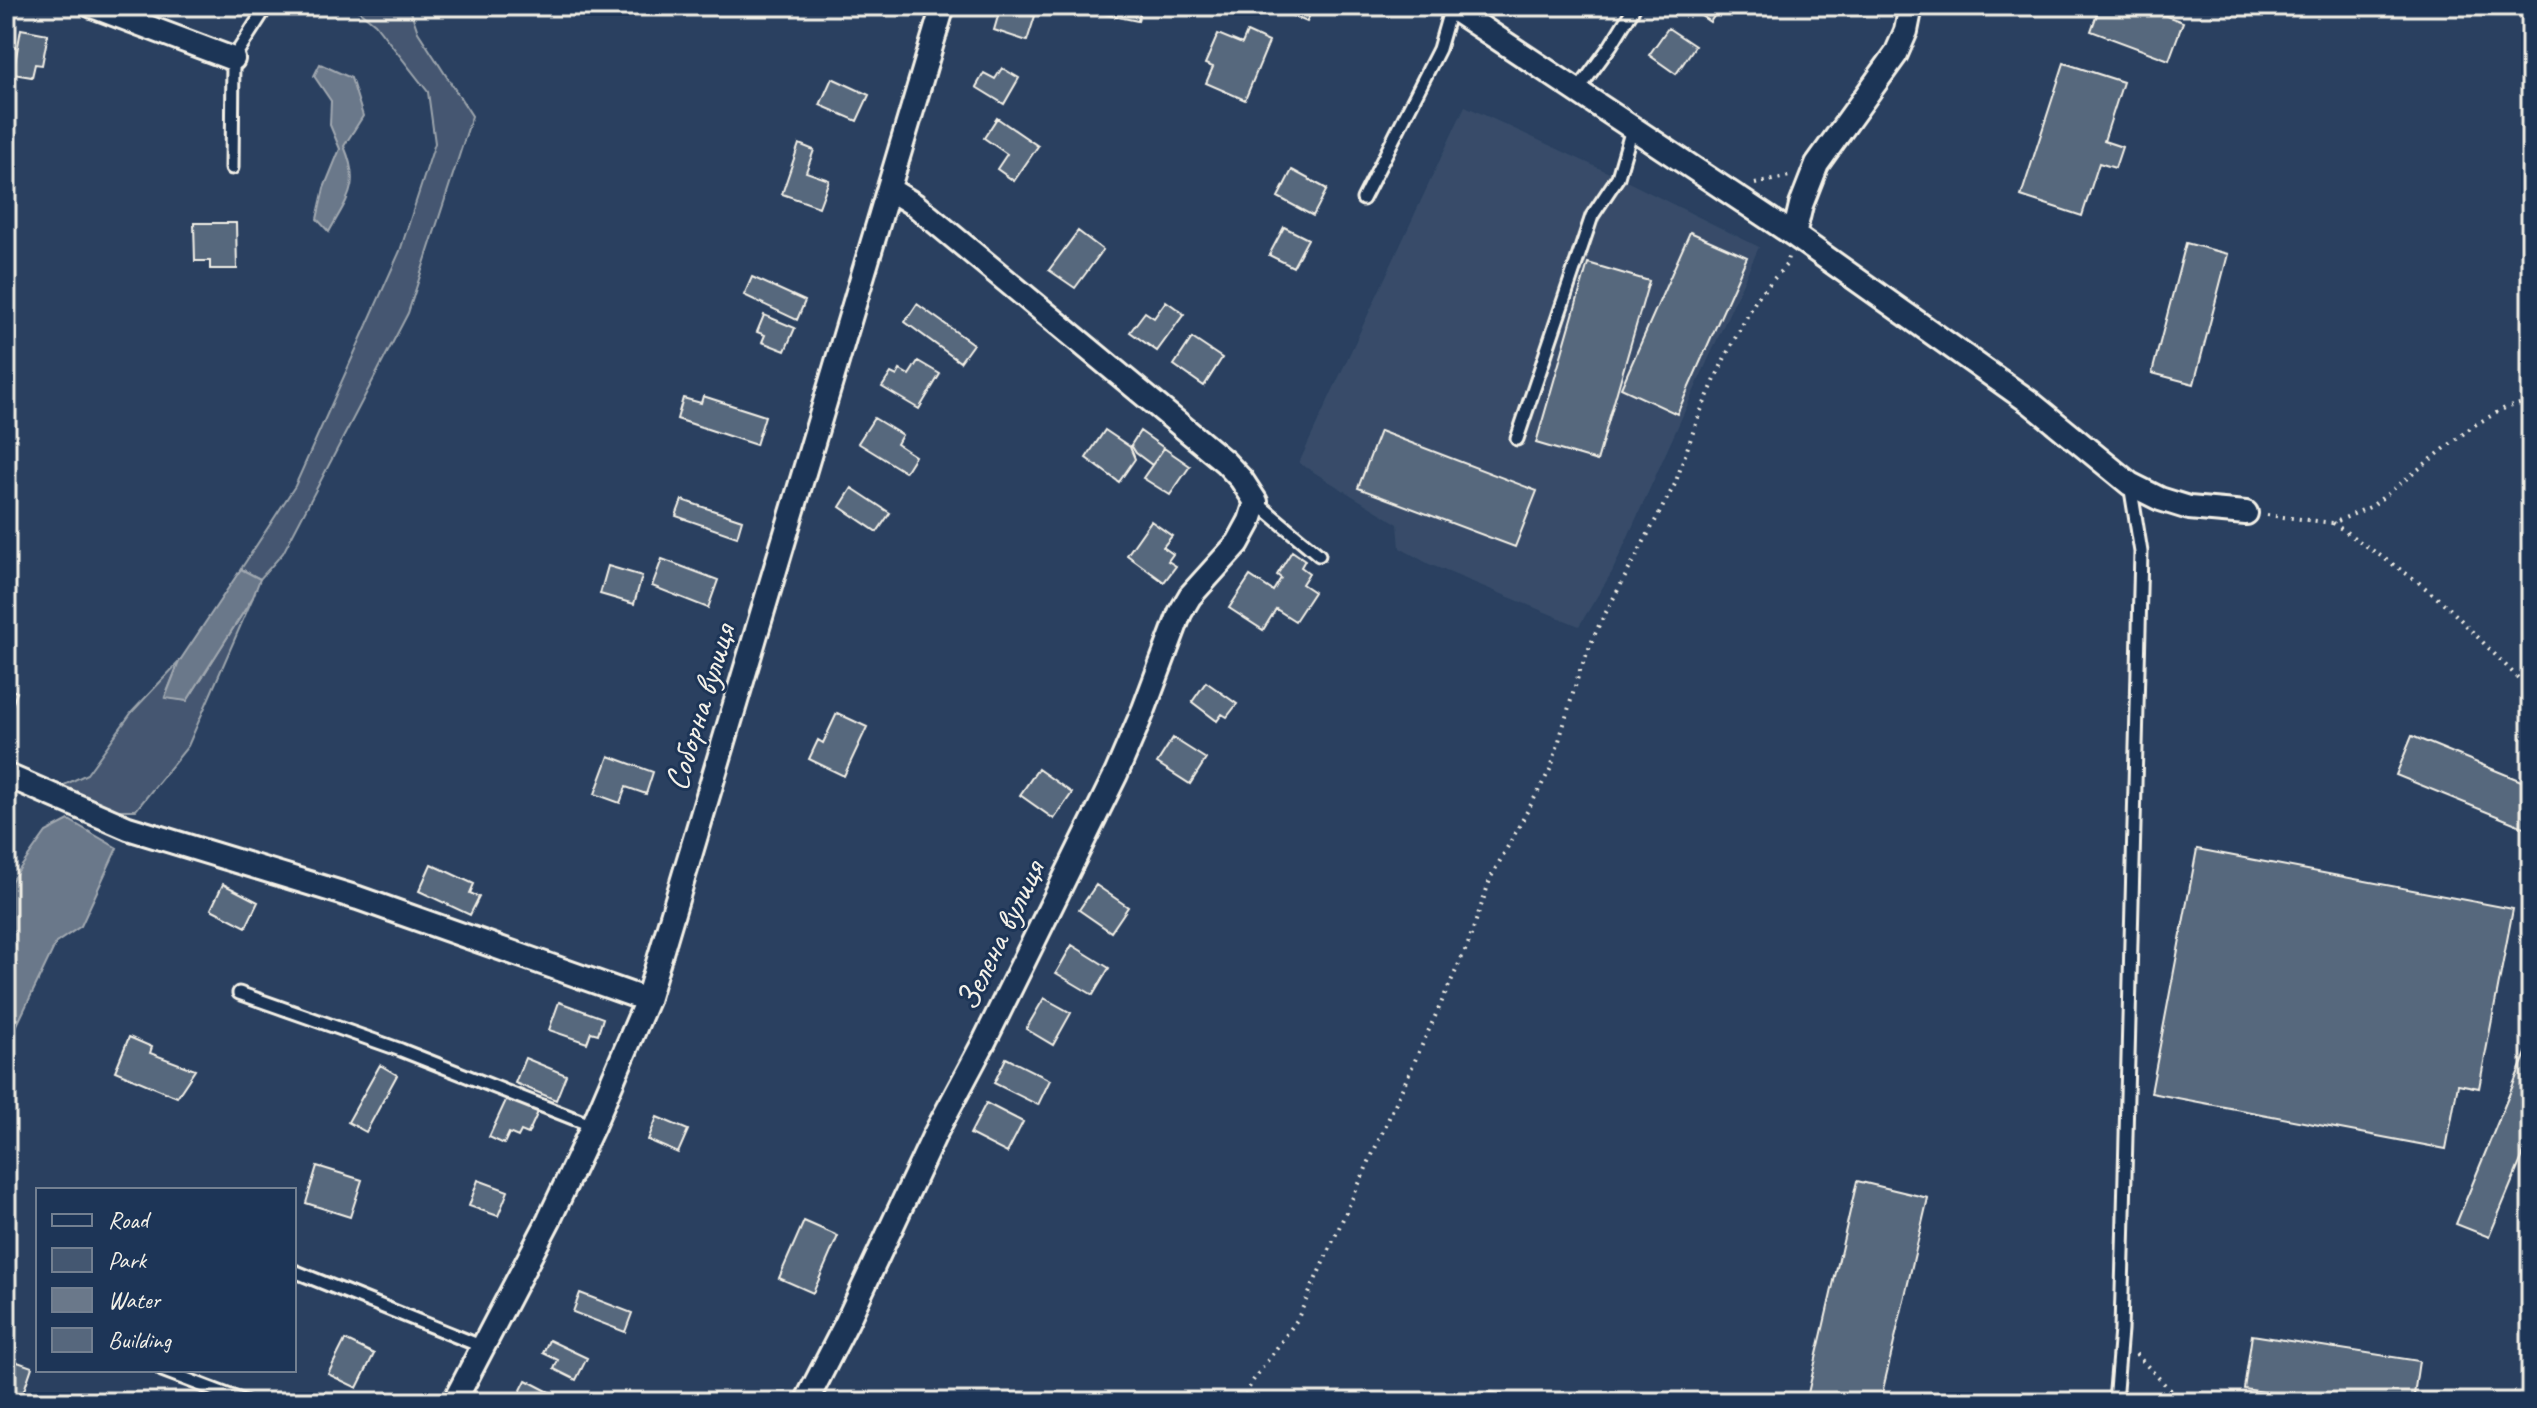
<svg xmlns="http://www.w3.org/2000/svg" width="2537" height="1408" font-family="Caveat,sans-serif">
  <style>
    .built { fill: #374c69 }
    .green { fill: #445771; stroke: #9ca4ac; stroke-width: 2 }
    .water { fill: #6a788a; stroke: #a1a8b0; stroke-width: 2 }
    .building { fill: #56677d; stroke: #f4f1e8; stroke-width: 2 }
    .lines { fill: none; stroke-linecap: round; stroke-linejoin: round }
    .service-casing { stroke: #f4f1e8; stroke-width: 17 }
    .minor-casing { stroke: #f4f1e8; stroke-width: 28 }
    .path { stroke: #f4f1e8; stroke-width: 4; stroke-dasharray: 2 6; stroke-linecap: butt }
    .service { stroke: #1d3557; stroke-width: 11 }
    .minor { stroke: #1d3557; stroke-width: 22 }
    .labels { text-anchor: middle; stroke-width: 6; stroke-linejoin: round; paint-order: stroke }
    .street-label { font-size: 34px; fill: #f4f1e8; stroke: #1d3557 }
  </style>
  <rect width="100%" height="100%" fill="#2a4060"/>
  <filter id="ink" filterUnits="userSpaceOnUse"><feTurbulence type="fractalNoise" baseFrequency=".0125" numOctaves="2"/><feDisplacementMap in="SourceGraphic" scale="16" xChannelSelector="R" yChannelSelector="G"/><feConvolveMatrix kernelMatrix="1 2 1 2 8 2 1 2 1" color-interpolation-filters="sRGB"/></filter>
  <g filter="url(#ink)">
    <!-- built -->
    <path class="built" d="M1465,106L1618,177L1759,247L1612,572L1579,626L1429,564L1400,548L1398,524L1299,463Z"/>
    <!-- green -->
    <path class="green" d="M353,6H409L418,32L472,116L408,313L283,553L260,579L241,569L295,486L400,251L435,143L428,92L375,24Z
      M253,597L188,746L136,810H111L60,787L87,774L132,712L179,662L165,697L187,701Z"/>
    <!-- water -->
    <path class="water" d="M320,64L351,78L363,116L344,146C361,186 348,197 329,232L317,219L324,188L340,149L330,125L331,101L314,76Z
      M241,569L260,579L253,597L187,701L165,698L179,662Z
      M69,820L117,848L81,926L56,943L6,1048V888L46,832Z"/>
    <!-- building -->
    <path class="building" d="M1001,6L1035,16L1027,41L994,30Z
      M1101,6H1141L1138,21L1099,13Z
      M1277,6H1313L1307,22L1276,9Z
      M1687,6H1721L1710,22Z
      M2100,6H2139L2183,22L2169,60L2091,31Z
      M1668,28L1695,46L1676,74L1649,55Z
      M21,29L48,34L42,65L35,64L32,77L13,74Z
      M1247,32L1269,42L1245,100L1206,83L1213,67L1205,64L1218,34L1242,44Z
      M2064,63L2123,82L2104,141L2122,147L2115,168L2099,163L2082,216L2021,196Z
      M1002,68L1019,78L1004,104L976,87L984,73L995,79Z
      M832,78L869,95L857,121L820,105Z
      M997,118L1038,146L1014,181L997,169L1007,154L984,138Z
      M799,144L814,150L806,172L829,180L819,207L782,194Z
      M1292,170L1327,189L1313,216L1278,197Z
      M194,223H236L237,269H210V261H195Z
      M1284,227L1308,239L1293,267L1269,255Z
      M1078,231L1103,250L1075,288L1049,270Z
      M1690,232L1747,257L1677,414L1621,388Z
      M2186,243L2228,254L2194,384L2152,373Z
      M1588,263L1649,281L1597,461L1536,443Z
      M752,277L805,301L797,320L744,295Z
      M1166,301L1184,314L1157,351L1130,332L1145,312L1154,318Z
      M917,304L973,344L960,362L905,322Z
      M764,315L795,328L785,351L762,342L765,335L757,332Z
      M1192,338L1222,358L1204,386L1174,365Z
      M918,361L940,374L919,409L882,387L891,373L897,376L900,370L909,375Z
      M703,396L765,416L756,445L677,419L683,398L701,403Z
      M874,418L902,435L897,444L915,456L905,472L858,443Z
      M1105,430L1130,447L1135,459L1119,482L1086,458Z
      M1140,431L1164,448L1152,465L1136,453L1131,445Z
      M1380,431L1537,491L1515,547L1358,488Z
      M1164,448L1190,466L1170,495L1143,478Z
      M852,488L890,513L877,532L840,507Z
      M682,500L742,520L737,537L676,516Z
      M1151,521L1172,536L1163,547L1173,554L1168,561L1176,566L1164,582L1127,555Z
      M1292,551L1305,560L1301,567L1309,573L1302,584L1314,592L1295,621L1276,609L1263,630L1229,608L1250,576L1273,591L1281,578L1277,575Z
      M662,559L718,580L708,608L652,586Z
      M608,566L642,576L634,604L600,594Z
      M1206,682L1237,704L1227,717L1222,714L1217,721L1192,702Z
      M6,688L17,692L7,719L6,718Z
      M837,713L867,727L844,776L809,759L818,740L823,743Z
      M2412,736L2531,785V830L2396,775Z
      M1173,738L1206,759L1190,784L1157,763Z
      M609,756L653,772L646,794L626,787L620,803L595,794Z
      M1038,769L1072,793L1054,819L1020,795Z
      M2197,849L2513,909L2479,1088L2458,1084L2446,1149L2151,1093Z
      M431,864L474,884L470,893L479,897L470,915L419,891Z
      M223,884L258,902L246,927L211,909Z
      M1096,885L1128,907L1111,932L1079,910Z
      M1072,945L1109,968L1093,995L1056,973Z
      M1044,998L1071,1013L1053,1045L1026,1029Z
      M559,1002L603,1018L598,1034L591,1032L587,1043L549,1030Z
      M129,1037L152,1047L150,1053L195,1070L177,1097L115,1071Z
      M2527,1051L2531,1053V1136L2489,1237L2456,1224Z
      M525,1058L566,1075L556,1100L515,1083Z
      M1006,1058L1050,1080L1038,1105L994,1083Z
      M380,1065L397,1075L366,1132L348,1122Z
      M507,1098L538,1112L528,1134L521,1131L518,1137L509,1133L504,1144L489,1137Z
      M986,1103L1023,1122L1007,1153L970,1134Z
      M657,1117L688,1130L678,1153L648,1140Z
      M317,1166L362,1180L350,1217L306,1203Z
      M478,1180L508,1191L498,1216L469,1206Z
      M1857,1181L1928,1198L1880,1402H1806Z
      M804,1221L838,1236L813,1293L779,1278Z
      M580,1293L632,1313L625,1332L573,1312Z
      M2252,1335L2419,1361L2413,1402H2331L2244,1389Z
      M345,1340L374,1354L357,1388L328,1374Z
      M549,1340L587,1358L576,1380L554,1369L558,1360L543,1353Z
      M6,1358L32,1367L21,1399L6,1394Z
      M526,1380L555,1395L551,1402H515Z"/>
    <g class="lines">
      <!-- service casing -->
      <g class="service-casing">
        <path id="service" d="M1576,93L1611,45L1635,6
          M232,168L233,59L267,6
          M1363,199L1439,49L1451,7
          M1517,439L1592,216L1618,177L1632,129
          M1256,502L1319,555
          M239,993L401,1050L593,1126
          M294,1271L483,1347
          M162,1370L246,1402
          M1492,1400L1500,1402
          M2115,1402L2121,1330L2141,552L2130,484"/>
      </g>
      <!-- minor casing -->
      <g class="minor-casing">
        <path id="minor" d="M92,6L233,59
          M1449,6L1794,235L2031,403L2130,484L2160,499L2189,508L2246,513
          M1794,235L1801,205L1817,164L1896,54L1906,31L1911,6
          M6,775L128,828L358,898L647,1000
          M454,1402L549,1220L593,1126L647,1000L943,6
          M806,1402L847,1322L935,1134L983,1044L1116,774L1144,709L1180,613L1190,596L1238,543L1250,521L1256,502L1241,479L1225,462L915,205L889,189"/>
      </g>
      <!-- path -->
      <path class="path" d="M1755,184L1790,176
        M2267,515L2333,523L2372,506L2473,426L2505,408L2531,401
        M2333,523L2417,581L2448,607L2531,691
        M2136,1354L2171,1391L2186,1402
        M1242,1402L1252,1382L1297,1320L1468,944L1491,877L1551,768L1579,673L1597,629L1675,484L1699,415L1726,355L1757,298L1786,265L1788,257"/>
      <!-- service -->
      <use href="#service" class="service"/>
      <!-- minor -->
      <use href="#minor" class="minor"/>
    </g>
  </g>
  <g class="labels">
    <!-- street labels -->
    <g class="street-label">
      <text transform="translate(699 707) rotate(-73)" y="12">Соборна вулиця</text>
      <text transform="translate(999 935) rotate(-64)" y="12">Зелена вулиця</text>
    </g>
  </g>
  <!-- margin -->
  <rect width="2537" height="1408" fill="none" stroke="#1d3557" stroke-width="32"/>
  <rect x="16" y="16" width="2505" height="1376" fill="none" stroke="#f4f1e8" stroke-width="3" filter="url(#ink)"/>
  <!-- legend -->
  <rect x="36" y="1188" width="260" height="184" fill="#1d3557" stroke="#738091" stroke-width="2"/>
  <rect x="52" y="1214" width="40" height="12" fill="#1d3557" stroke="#738091" stroke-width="2"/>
  <text x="108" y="1228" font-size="24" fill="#f4f1e8">Road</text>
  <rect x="52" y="1248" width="40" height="24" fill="#445771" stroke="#738091" stroke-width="2"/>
  <text x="108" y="1268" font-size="24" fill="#f4f1e8">Park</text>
  <rect x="52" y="1288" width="40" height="24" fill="#6a788a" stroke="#738091" stroke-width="2"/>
  <text x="108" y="1308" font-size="24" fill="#f4f1e8">Water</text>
  <rect x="52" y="1328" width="40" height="24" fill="#56677d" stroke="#738091" stroke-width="2"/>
  <text x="108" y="1348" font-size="24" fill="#f4f1e8">Building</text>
</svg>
